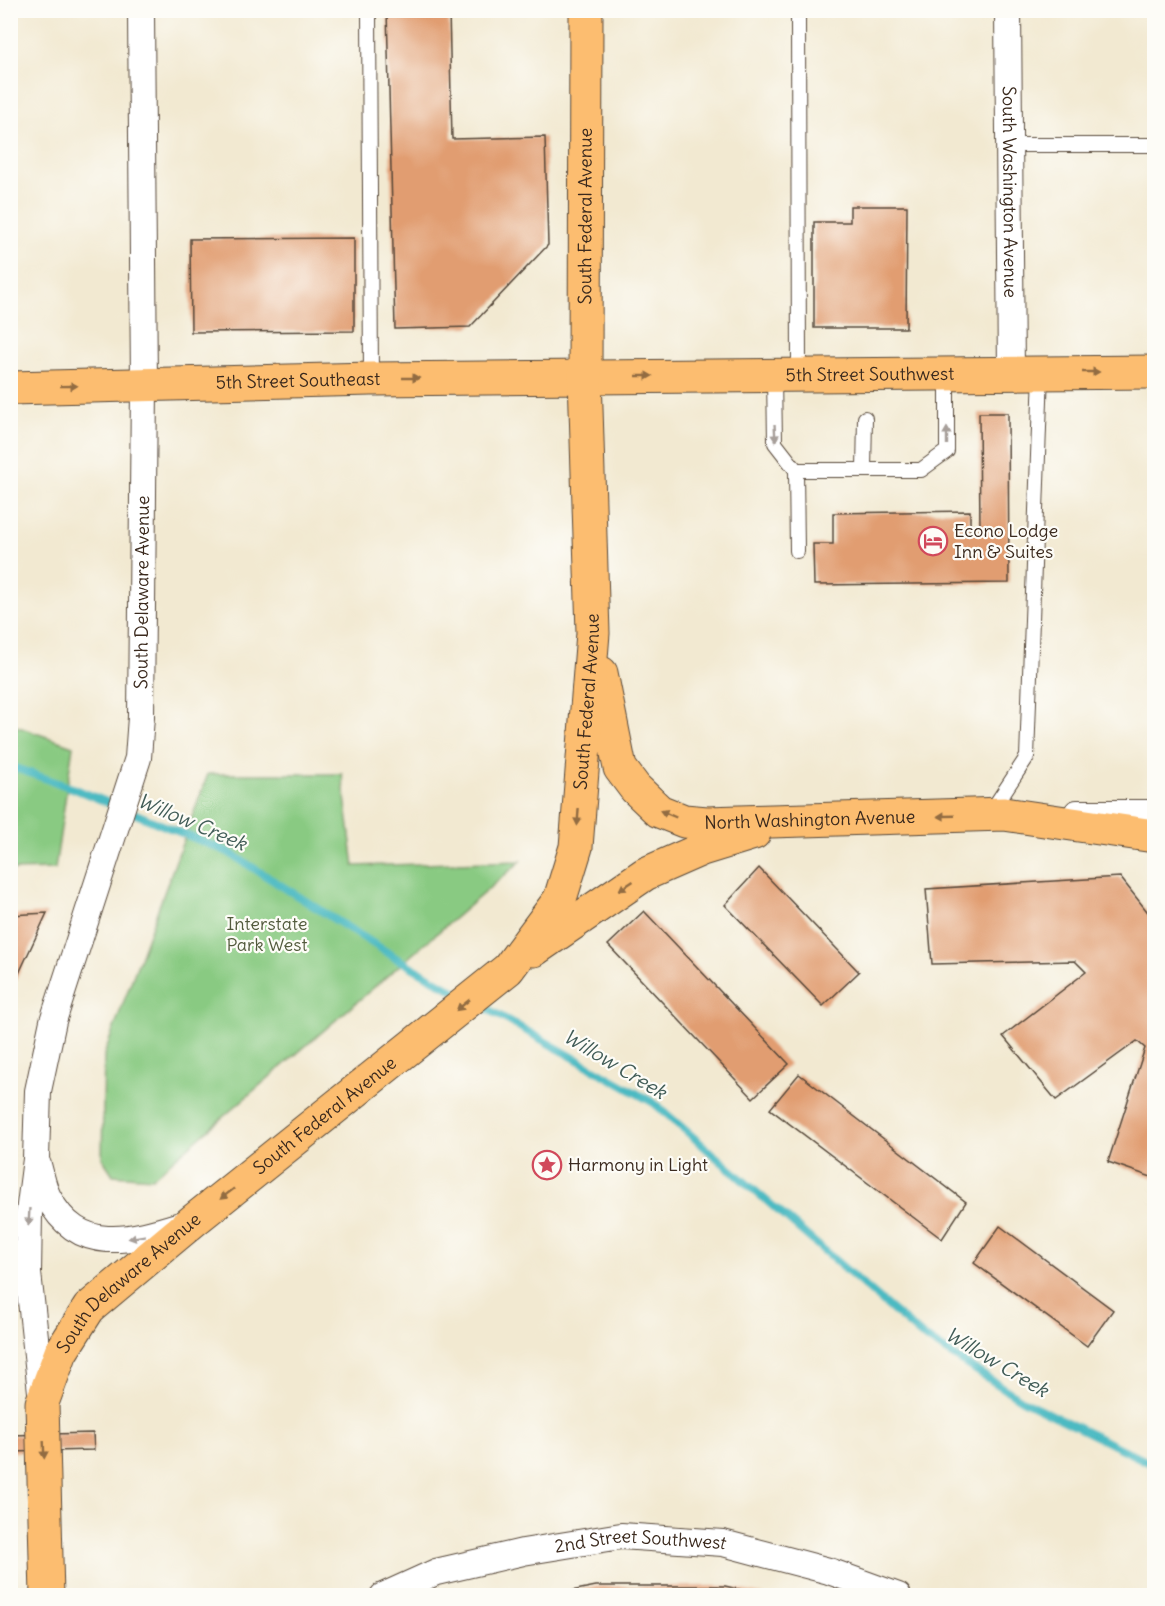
<svg xmlns="http://www.w3.org/2000/svg" width="1165" height="1606" font-family="Delius,sans-serif">
  <style>
    .green { fill: #89ca82; stroke: #627a50; stroke-width: 1.5 }
    .lines { fill: none; stroke-linecap: round; stroke-linejoin: round }
    .stream { stroke: #4bbac2; stroke-width: 8 }
    .building { fill: #e19d71 }
    .lane-casing { stroke: #564739; stroke-width: 16 }
    .street-casing { stroke: #564739; stroke-width: 28 }
    .primary-casing { stroke: #564739; stroke-width: 35 }
    .lane { stroke: #fff; stroke-width: 14 }
    .street { stroke: #fff; stroke-width: 26 }
    .primary { stroke: #fcbd6f; stroke-width: 33 }
    .oneway { fill: #926c42 }
    .oneway2 { fill: #a79f9a }
    .labels { text-anchor: middle; stroke-width: 4.5; stroke-linejoin: round; paint-order: stroke }
    .street-label { font-size: 18px; fill: #3b2a1e; stroke: #fdfcf7 }
    .poi-label { font-size: 18px; fill: #3b2a1e; stroke: #fdfcf7; text-anchor: start }
    .park-label { font-size: 18px; fill: #525a3c; stroke: #fdfcf7 }
    .water-label { font-size: 20px; font-style: italic; fill: #415c57; stroke: #fdfcf7 }
  </style>
  <rect width="100%" height="100%" fill="#fdfcf7"/>
  <filter id="ink" filterUnits="userSpaceOnUse"><feTurbulence type="fractalNoise" baseFrequency=".0167" numOctaves="2"/><feDisplacementMap in="SourceGraphic" scale="12" xChannelSelector="R" yChannelSelector="G"/><feConvolveMatrix kernelMatrix="1 2 1 2 8 2 1 2 1" color-interpolation-filters="sRGB"/></filter>
  <filter id="wash" filterUnits="userSpaceOnUse"><feTurbulence type="fractalNoise" baseFrequency=".008" numOctaves="4" result="noise"/><feDisplacementMap in="SourceGraphic" scale="24" xChannelSelector="R" yChannelSelector="G"/><feGaussianBlur stdDeviation="1.35" result="paint"/><feColorMatrix in="noise" values="0 0 0 0 0 0 0 0 0 0 0 0 0 0 0 0 0 1.4 0 .05"/><feComposite in="paint" operator="in"/></filter>
  <g filter="url(#wash)">
    <rect width="100%" height="100%" fill="#f2e9d1"/>
    <!-- green -->
    <path class="green" d="M10,724L73,746L55,869L11,870Z
      M208,774H342L354,866L521,861L152,1178L113,1175L102,1158L104,1055Z"/>
    <g class="lines">
      <!-- stream -->
      <path class="stream" d="M10,766L75,789L228,852L396,958L463,996
        M477,1003L654,1103L921,1335L1022,1400L1154,1465"/>
    </g>
    <g id="blocks">
      <!-- building -->
      <path class="building" d="M387,10H449L452,139L545,137L548,245L470,327L395,329Z
        M10,201H12L13,243H10Z
        M850,206H907L906,328H814V222H850Z
        M354,238V331L191,332L190,239Z
        M979,413H1008L1009,583L814,585L813,544H833V513L970,511V532H980Z
        M759,868L859,972L823,1006L725,905Z
        M1120,877L1154,920V1178L1108,1162L1145,1048L1137,1041L1056,1100L1003,1036L1086,972L1075,961L932,964L926,889Z
        M644,911L789,1064L753,1098L608,945Z
        M47,913L14,984H10V915Z
        M799,1074L966,1202L942,1239L770,1109Z
        M10,1190H12L14,1223H10Z
        M1000,1226L1113,1310L1087,1346L974,1263Z
        M93,1433L94,1450L10,1452V1435Z
        M596,1586H725L764,1595L546,1596Z"/>
    </g>
  </g>
  <g filter="url(#ink)">
    <use href="#blocks" fill-opacity="0" stroke="#564739" stroke-width="1.5"/>
    <g class="lines">
      <!-- lane casing -->
      <g class="lane-casing">
        <path id="lane" d="M369,10L371,379
          M798,10L799,375
          M1009,145H1154
          M774,375L775,443L796,470H921L947,451V373
          M796,470L797,551
          M864,470L865,418
          M990,813L1027,757L1041,373"/>
      </g>
      <!-- street casing -->
      <g class="street-casing">
        <g id="street">
          <path id="s1" d="M1008,10L1011,373"/>
          <path d="M1077,813H1154"/>
          <path d="M38,1165C41,1175 43,1187 48,1197C79,1257 132,1240 184,1224"/>
          <path id="s2" d="M42,1401L28,1273L29,1213L36,1159L38,1091L53,1021L138,758L141,717L144,385L141,10"/>
          <path id="s3" d="M383,1596L436,1572L523,1552L621,1536L723,1543L829,1571L898,1596"/>
        </g>
      </g>
      <!-- primary casing -->
      <g class="primary-casing">
        <g id="primary">
          <path id="s4" d="M10,388L371,379L1154,372"/>
          <path id="s5" d="M601,673L620,768L635,788L659,811L684,821L707,823L1004,814L1154,836"/>
          <path d="M534,950L645,874L702,849L754,833"/>
          <path id="s6" d="M47,1596L42,1403L61,1352L89,1308L193,1221L508,969L560,899L576,847L593,633L585,376L586,10"/>
        </g>
      </g>
      <!-- lane -->
      <use href="#lane" class="lane"/>
      <!-- street -->
      <use href="#street" class="street"/>
      <!-- primary -->
      <use href="#primary" class="primary"/>
    </g>
    <!-- one-way arrows -->
    <defs><path id="oneway-solid" d="M-6-.8H1V-3.2L6.5 0L1 3.2V.8H-6Z" transform="scale(1.5)"/></defs>
    <g class="oneway">
      <use href="#oneway-solid" transform="translate(1091 372)"/>
      <use href="#oneway-solid" transform="translate(644 376)"/>
      <use href="#oneway-solid" transform="translate(411 378)"/>
      <use href="#oneway-solid" transform="translate(69 386) rotate(-1)"/>
      <use href="#oneway-solid" transform="translate(668 814) rotate(-157)"/>
      <use href="#oneway-solid" transform="translate(946 816) rotate(178)"/>
      <use href="#oneway-solid" transform="translate(578 817) rotate(94)"/>
      <use href="#oneway-solid" transform="translate(626 886) rotate(146)"/>
      <use href="#oneway-solid" transform="translate(463 1005) rotate(141)"/>
      <use href="#oneway-solid" transform="translate(227 1194) rotate(142)"/>
      <use href="#oneway-solid" transform="translate(44 1450) rotate(88)"/>
    </g>
    <g class="oneway2">
      <use href="#oneway-solid" transform="translate(775 433) rotate(87)"/>
      <use href="#oneway-solid" transform="translate(947 436) rotate(-90)"/>
      <use href="#oneway-solid" transform="translate(29 1217) rotate(93)"/>
      <use href="#oneway-solid" transform="translate(137 1237) rotate(170)"/>
    </g>
  </g>
  <!-- icons -->
  <defs>
    <g id="hotel-ring" transform="scale(1.5)"><circle r="9.5" fill="#fdfcf7" stroke="#d1495b" stroke-width="1.5"/><path d="M-6-4.5h1.5V1H6V5H4.5V3h-9V5H-6ZM-4 0a1.8 1.8 0 1 1 3.6 0ZM.5 0V-2.5h3Q6-2.5 6 0Z" fill="#d1495b"/></g>
    <g id="sight-ring" transform="scale(1.5)"><circle r="9.5" fill="#fdfcf7" stroke="#d1495b" stroke-width="1.5"/><path d="M0-6L1.8-2.2L6-1.7L2.9 1.2L3.7 5.4L0 3.3L-3.7 5.4L-2.9 1.2L-6-1.7L-1.8-2.2Z" fill="#d1495b"/></g>
  </defs>
  <g fill-rule="evenodd">
    <use href="#hotel-ring" x="933" y="541"/>
    <use href="#sight-ring" x="547" y="1165"/>
  </g>
  <g class="labels">
    <!-- street labels -->
    <g class="street-label">
      <text dy="6" stroke="none"><textPath href="#s1" startOffset="182">South Washington Avenue</textPath></text>
      <text dy="6" stroke="none"><textPath href="#s6" startOffset="1612">South Federal Avenue</textPath></text>
      <text dy="6" stroke="none"><textPath href="#s4" startOffset="860">5th Street Southwest</textPath></text>
      <text dy="6" stroke="none"><textPath href="#s4" startOffset="288">5th Street Southeast</textPath></text>
      <text dy="6" stroke="none"><textPath href="#s2" startOffset="825">South Delaware Avenue</textPath></text>
      <text dy="6" stroke="none"><textPath href="#s6" startOffset="1126">South Federal Avenue</textPath></text>
      <text dy="6" stroke="none"><textPath href="#s5" startOffset="308">North Washington Avenue</textPath></text>
      <text dy="6" stroke="none"><textPath href="#s6" startOffset="604">South Federal Avenue</textPath></text>
      <text dy="6" stroke="none"><textPath href="#s6" startOffset="345">South Delaware Avenue</textPath></text>
      <text dy="6" stroke="none"><textPath href="#s3" startOffset="266">2nd Street Southwest</textPath></text>
    </g>
    <!-- poi labels -->
    <g class="poi-label">
      <text x="954" y="537">Econo Lodge<tspan x="954" dy="21">Inn &amp; Suites</tspan></text>
      <text x="568" y="1171">Harmony in Light</text>
    </g>
    <!-- park labels -->
    <g class="park-label">
      <text x="267" y="930">Interstate<tspan x="267" dy="21">Park West</tspan></text>
    </g>
    <!-- water labels -->
    <g class="water-label">
      <text transform="translate(192 822) rotate(23)" y="7">Willow Creek</text>
      <text transform="translate(615 1064) rotate(31)" y="7">Willow Creek</text>
      <text transform="translate(997 1362) rotate(31)" y="7">Willow Creek</text>
    </g>
  </g>
  <!-- margin -->
  <rect width="1165" height="1606" fill="none" stroke="#fdfcf7" stroke-width="36"/>
</svg>
